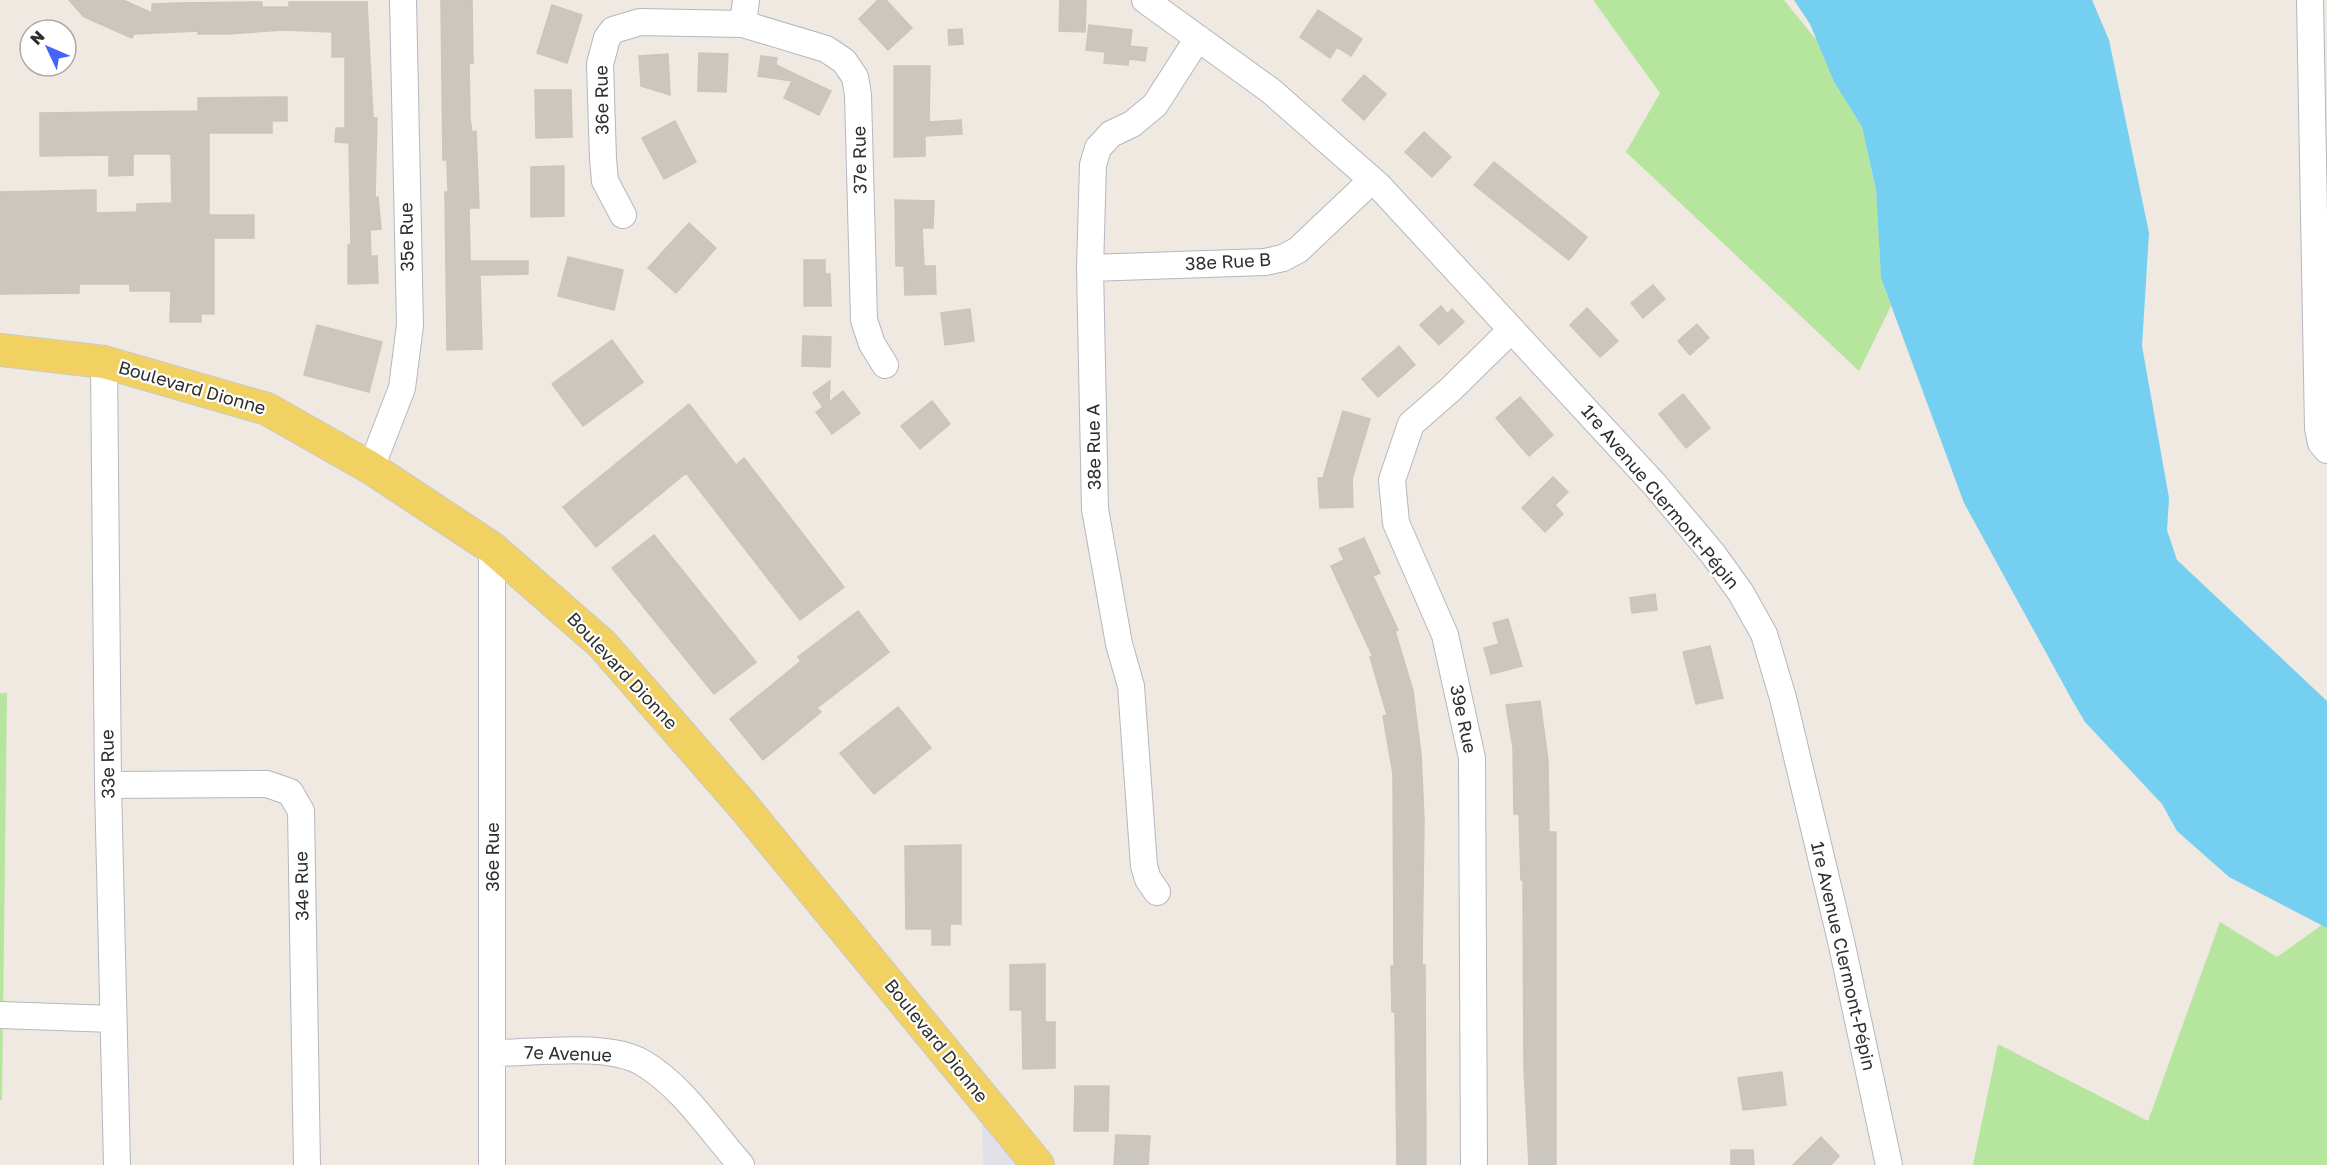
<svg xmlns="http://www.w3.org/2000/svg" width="2327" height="1165" font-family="'Golos Text',sans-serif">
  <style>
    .industrial { fill: #e3e1e8 }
    .green { fill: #b6e59e }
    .water { fill: #75cff0 }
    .building { fill: #cbc7bf; stroke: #cbc5ba; stroke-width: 1.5 }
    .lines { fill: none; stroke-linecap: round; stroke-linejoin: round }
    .minor-casing { stroke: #b4b7c1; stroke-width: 28 }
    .major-casing { stroke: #c9c9c9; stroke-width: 34 }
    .minor { stroke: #fff; stroke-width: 26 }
    .major { stroke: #f2d163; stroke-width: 32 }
    .labels { text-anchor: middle; stroke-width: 4.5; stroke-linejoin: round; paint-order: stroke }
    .street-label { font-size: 18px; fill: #2e2e2e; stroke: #fff }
  </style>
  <rect width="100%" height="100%" fill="#efe9e1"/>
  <!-- industrial -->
  <path class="industrial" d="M981,1096L1038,1165H983Z"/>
  <!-- green -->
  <path class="green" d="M1593,0H1784L1818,42L1834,82L1862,127L1876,190L1881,278L1891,306L1859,371L1626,152L1660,93Z
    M0,693H7L2,1100H0Z
    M2220,922L2277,957L2322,925L2327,928V1165H1973L1998,1044L2148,1121Z"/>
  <!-- water -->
  <path class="water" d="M1794,0H2092L2109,40L2149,233L2142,346L2169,498L2167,530L2177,560L2327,701V928L2229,877L2177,831L2162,804L2085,722L2072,700L1964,503L1881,278L1876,190L1862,127L1834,82L1810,24Z"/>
  <!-- building -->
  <path class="building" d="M69,0H123L152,13V4L180,3L262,2V7H289V2H367L373,118H377L375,198L378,197L381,229L370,230L371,256H377L378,283L348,284V245H351L349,143L335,142L336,128H345V57H332V32L283,30L228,34H198V31L134,34L132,38L84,17Z
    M441,0H472L473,63H469L470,119L472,132L476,131L479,208H469L470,261H528V274L480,275L482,349L447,350L445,192H448L447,160H443Z
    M878,0H886L912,28L888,50L859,19Z
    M1060,0H1086L1085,32L1059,31Z
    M552,5L582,15L567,63L537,53Z
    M1318,10L1362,39L1351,56L1337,47L1330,58L1300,37Z
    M1089,25L1132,30L1130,46L1147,48L1145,61L1129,59L1128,65L1104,63L1105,52L1086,50Z
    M962,29L963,44L949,45L948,30Z
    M699,53L728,54L726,92L698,91Z
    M668,54L670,95L641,86L639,56Z
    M761,56L777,58L776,65L831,91L819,115L784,98L792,81L758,76Z
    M894,66H930L929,122L961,120L962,134L925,136V156L894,157Z
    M1364,75L1386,94L1364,120L1342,100Z
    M535,90H571L572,137L536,138Z
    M287,97V121H272V133H209V215H254V238H214V314H201V322H170L171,291H130V284H79V293L0,294V192L96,190V213L137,212V204L172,203L171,154H133V175L109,176V155L40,156V113L198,111V98Z
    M675,121L696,162L664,179L642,138Z
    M1424,132L1451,157L1432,177L1405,152Z
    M1494,162L1587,237L1569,260L1474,185Z
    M564,166V216L531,217V167Z
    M895,200L934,201L933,228H922L924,266H935L936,294L905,295L904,266H896Z
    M689,223L716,248L676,293L648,268Z
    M568,257L623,270L614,310L558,296Z
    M804,260H825V274H830L831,306H804Z
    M1653,285L1665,299L1643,318L1631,303Z
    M1441,306L1447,314L1452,309L1464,322L1439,345L1420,325Z
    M1587,308L1618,341L1600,357L1570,325Z
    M970,309L974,341L945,345L941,313Z
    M1697,324L1709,338L1690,355L1678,341Z
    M317,325L382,342L369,392L304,375Z
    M803,336L831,337L830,367L802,366Z
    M612,340L643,382L583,426L552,384Z
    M1399,346L1415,365L1378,397L1362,379Z
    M830,381L829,402L843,391L860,413L832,434L816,412L823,407L813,393Z
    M1683,394L1710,428L1686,448L1659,414Z
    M1520,397L1553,435L1529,456L1496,418Z
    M932,401L950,424L920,449L901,426Z
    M689,404L736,465L744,458L844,587L800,620L686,473L596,547L563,507Z
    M1343,411L1370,419L1352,479L1353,507L1320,508L1318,478H1323Z
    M1553,477L1568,492L1555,505L1563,514L1545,532L1522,508Z
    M654,535L756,662L714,694L612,568Z
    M1364,538L1380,573L1373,576L1398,630L1395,631L1413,691L1421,755L1424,819L1422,965H1425L1426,1165H1397L1395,1012H1392L1391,966H1394L1393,774L1383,716L1387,715L1370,657H1373L1331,566L1344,560L1339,549Z
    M1655,594L1657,610L1632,613L1630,598Z
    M858,611L889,652L817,708L821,712L763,760L730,719L801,661L798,657Z
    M1508,619L1522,666L1491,674L1484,648L1499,644L1493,623Z
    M1710,646L1723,698L1696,704L1683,652Z
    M1540,701L1548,760L1549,832H1556V1165H1529L1524,1069L1523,880H1521L1519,814H1514L1513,748L1506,705Z
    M898,707L931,748L874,794L840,753Z
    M961,845V924H950V945H932V929H906L905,846Z
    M1045,964V1022H1055V1068L1023,1069L1022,1010H1010V965Z
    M1782,1072L1786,1105L1743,1110L1738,1078Z
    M1075,1086H1109L1108,1131H1074Z
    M1116,1135L1150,1136L1148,1165H1114Z
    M1821,1137L1839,1156L1831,1165H1793Z
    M1731,1150H1753L1754,1165H1731Z"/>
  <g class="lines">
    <!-- minor casing -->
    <g class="minor-casing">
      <path id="minor" d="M1145,0L1271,91L1379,186L1655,485L1713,554L1741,593L1764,634L1783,698L1841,941L1889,1165
        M2310,0L2318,428L2321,443L2327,450
        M743,24L746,0
        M623,215L605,181L603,159L600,64L607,38L613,30L640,22L743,24L826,49L844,61L855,77L858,95L864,320L872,344L885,365
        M1090,268L1265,262L1283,258L1298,250L1372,180
        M104,362L108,785L117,1165
        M371,468L402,388L410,325L403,0
        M108,785L267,784L290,792L301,811L307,1165
        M1157,892L1148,879L1144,866L1131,686L1119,644L1095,509L1090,268L1093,165L1098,148L1111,134L1132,124L1155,105L1198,38
        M0,1015L113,1019
        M494,1053C534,1053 608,1042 643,1063C682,1086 711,1131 741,1165
        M492,1165V548
        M1474,1165L1472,758L1445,635L1396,523L1392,480L1411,424L1451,389L1510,331"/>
    </g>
    <!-- major casing -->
    <g class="major-casing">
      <path id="major" d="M0,350L104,362L267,409L371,468L492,548L602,644L744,807L1038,1165"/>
    </g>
    <!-- minor -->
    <use href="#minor" class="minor"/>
    <!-- major -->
    <use href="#major" class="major"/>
  </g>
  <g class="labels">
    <!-- street labels -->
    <g class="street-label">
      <text transform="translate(602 100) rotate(-91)" y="6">36e Rue</text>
      <text transform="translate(860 160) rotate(-91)" y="6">37e Rue</text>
      <text transform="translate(407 237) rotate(-91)" y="6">35e Rue</text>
      <text transform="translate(1228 262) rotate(-3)" y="6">38e Rue B</text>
      <text transform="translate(192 388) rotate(16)" y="6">Boulevard Dionne</text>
      <text transform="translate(1094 447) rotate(-91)" y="6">38e Rue A</text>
      <text transform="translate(1660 497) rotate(50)" y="6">1re Avenue Clermont-Pépin</text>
      <text transform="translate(622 671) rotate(47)" y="6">Boulevard Dionne</text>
      <text transform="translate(1463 719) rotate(78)" y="6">39e Rue</text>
      <text transform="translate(108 764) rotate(-91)" y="6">33e Rue</text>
      <text transform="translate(493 857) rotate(-90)" y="6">36e Rue</text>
      <text transform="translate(302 886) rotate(-91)" y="6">34e Rue</text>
      <text transform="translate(1843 956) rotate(77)" y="6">1re Avenue Clermont-Pépin</text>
      <text transform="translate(936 1041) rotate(51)" y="6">Boulevard Dionne</text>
      <text transform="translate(568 1054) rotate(2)" y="6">7e Avenue</text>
    </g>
  </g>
  <!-- north arrow -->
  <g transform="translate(48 48) rotate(314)"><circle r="28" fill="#ffffff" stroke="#ababab" stroke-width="1.5"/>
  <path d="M0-4.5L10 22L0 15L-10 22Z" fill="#4264fb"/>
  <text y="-9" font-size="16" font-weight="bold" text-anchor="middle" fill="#2e2e2e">N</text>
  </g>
</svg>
